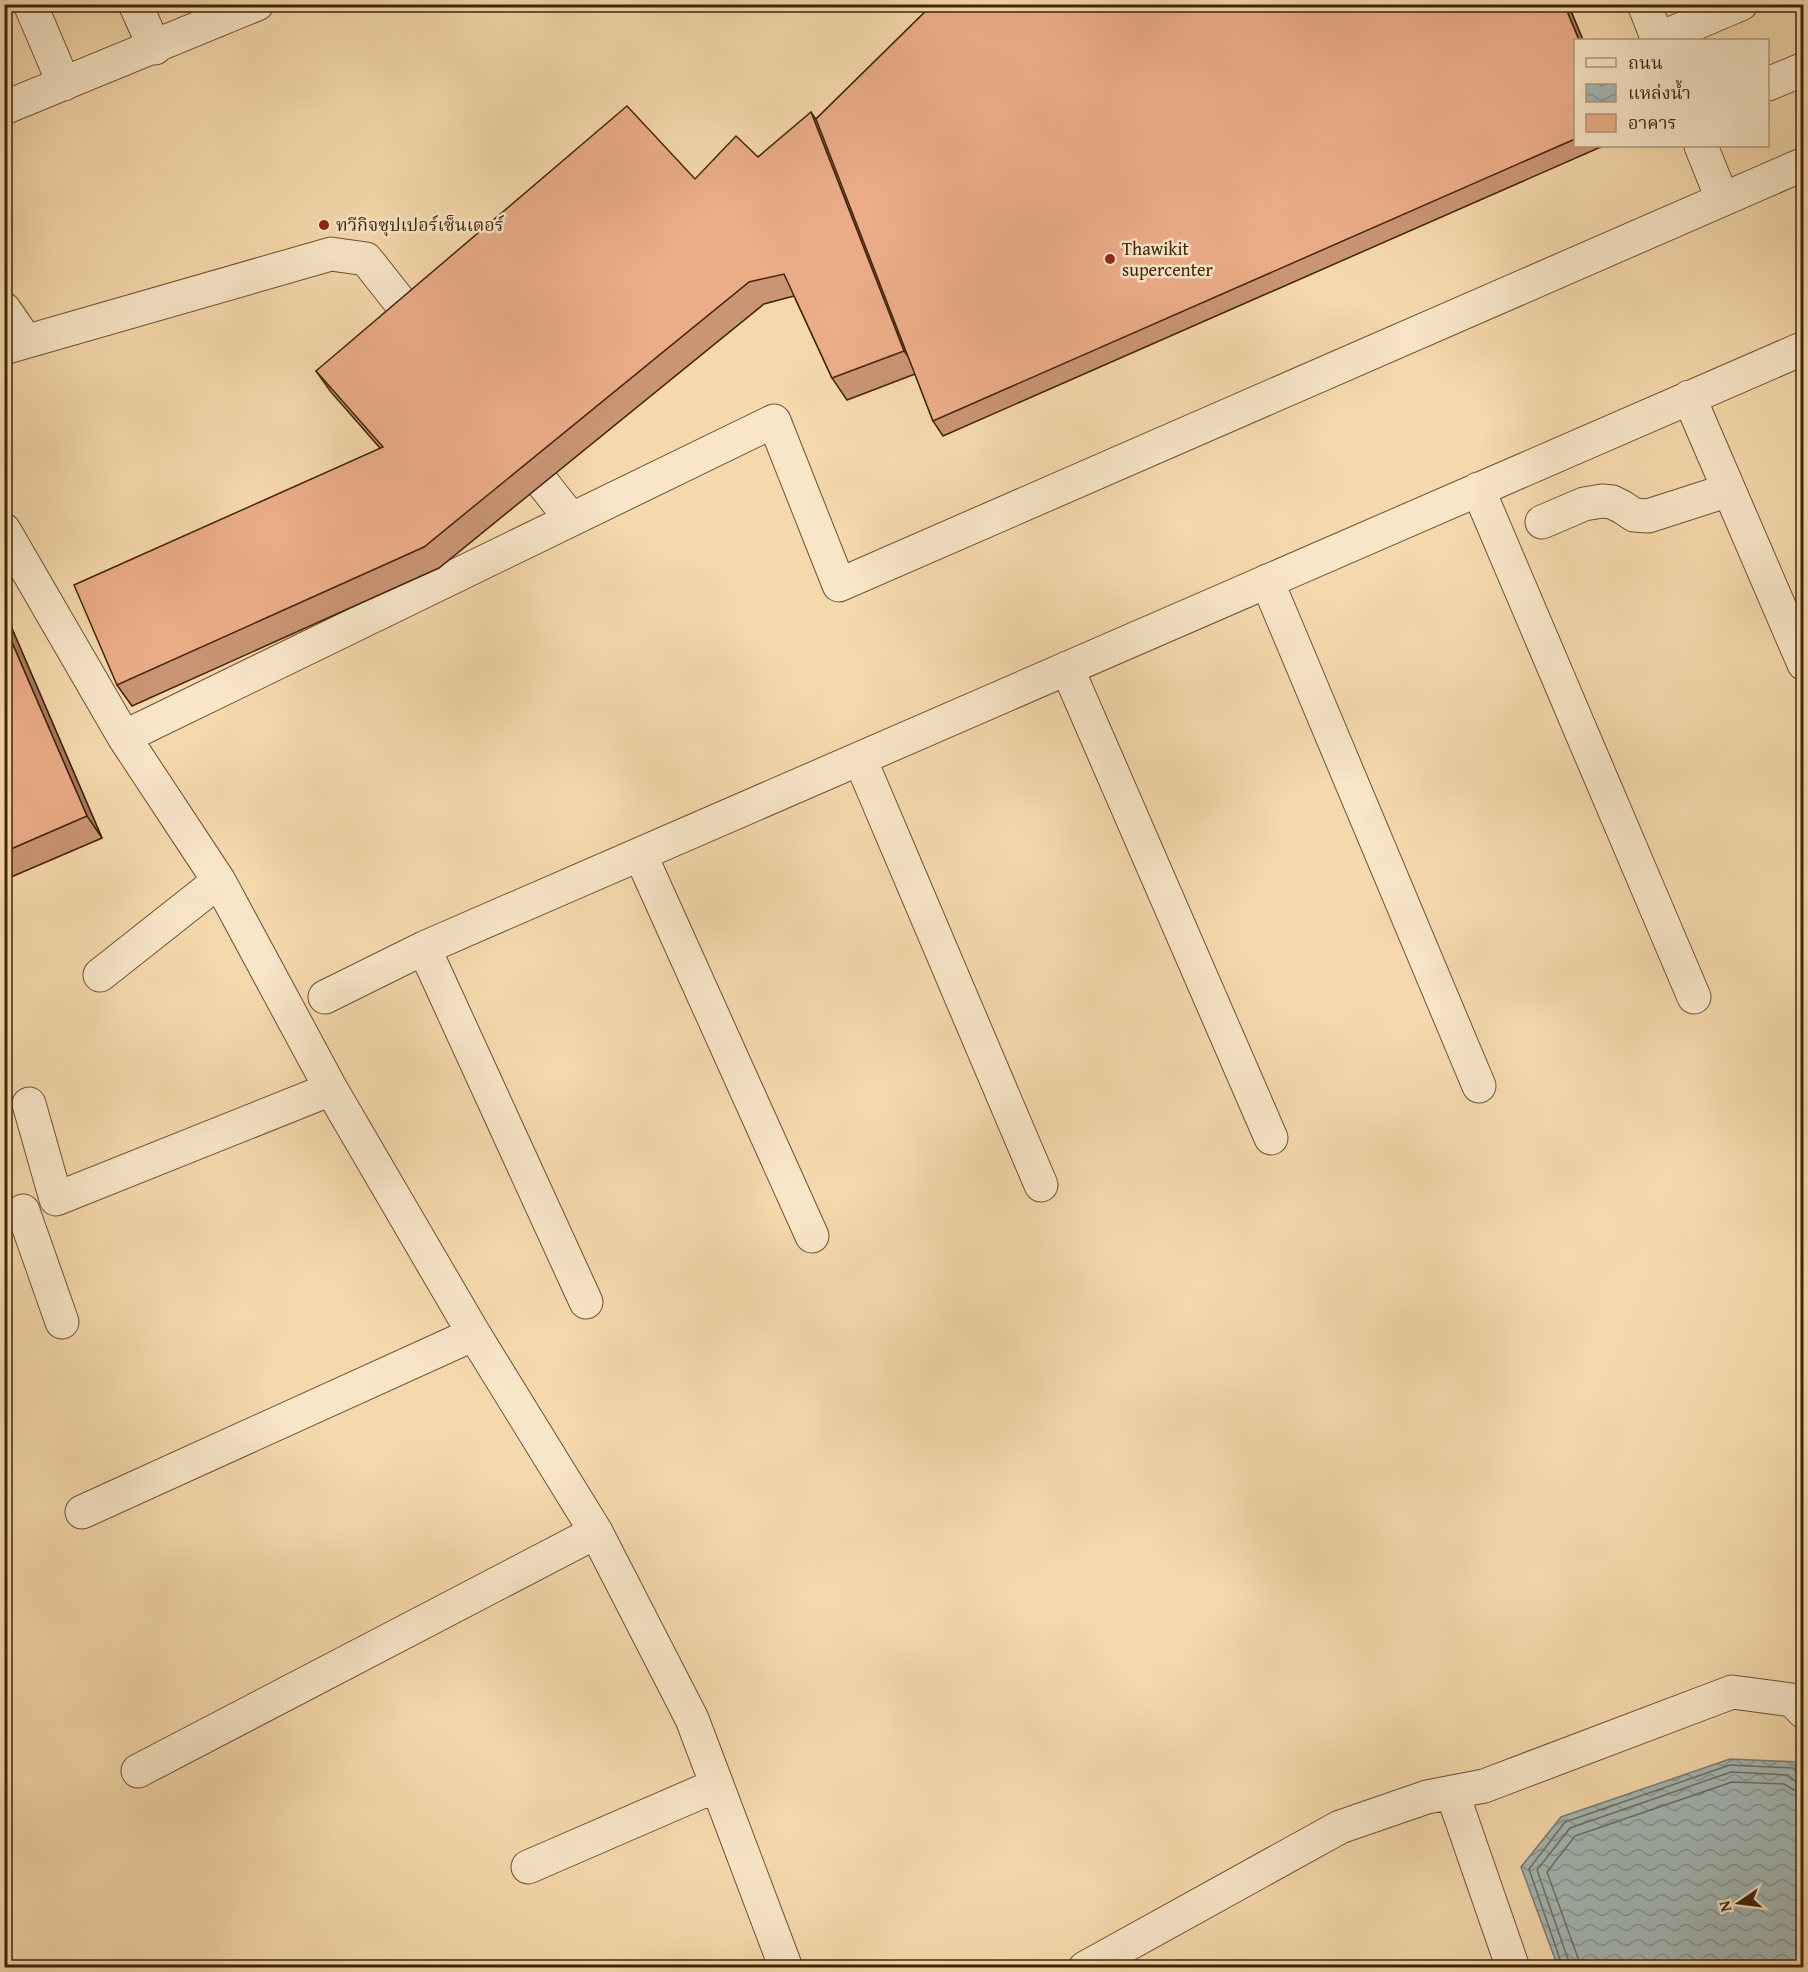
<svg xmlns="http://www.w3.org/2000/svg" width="1808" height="1972" font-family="'Gentium Book Plus','Noto Serif Thai',serif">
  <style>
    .water { fill: url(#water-waves); stroke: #7c7d70; stroke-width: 1.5 }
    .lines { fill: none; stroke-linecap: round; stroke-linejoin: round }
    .shore { stroke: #726e5e; stroke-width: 1.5 }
    .minor-casing { stroke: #6e5230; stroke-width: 35 }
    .minor { stroke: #f8e6c9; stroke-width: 33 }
    .wall { fill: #ca9575; stroke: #412507; stroke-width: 1.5 }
    .shaded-wall { fill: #a4795f; stroke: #412507; stroke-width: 1.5 }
    .building { fill: #ebad88; stroke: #412507; stroke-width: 1.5 }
    .poi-dot { fill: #8f2418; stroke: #f8e6c9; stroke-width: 2 }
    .labels { text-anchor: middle; stroke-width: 5; stroke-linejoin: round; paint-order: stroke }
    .poi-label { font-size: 18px; fill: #412507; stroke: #f8e6c9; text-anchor: start }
  </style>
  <defs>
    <pattern id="water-waves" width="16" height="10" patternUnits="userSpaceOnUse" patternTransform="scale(1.5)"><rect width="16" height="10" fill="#a3b7b6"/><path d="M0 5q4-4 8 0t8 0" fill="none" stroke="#869592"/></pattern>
  </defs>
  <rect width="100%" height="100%" fill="#f5d9ac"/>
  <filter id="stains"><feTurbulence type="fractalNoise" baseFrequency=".00333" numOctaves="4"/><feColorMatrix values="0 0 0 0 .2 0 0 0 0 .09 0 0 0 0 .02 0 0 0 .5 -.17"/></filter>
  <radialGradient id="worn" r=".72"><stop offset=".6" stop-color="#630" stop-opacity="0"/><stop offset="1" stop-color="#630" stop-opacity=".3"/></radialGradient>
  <!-- water -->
  <path class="water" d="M1730,1759L1798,1762L1803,1775V1967H1558L1521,1867L1561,1817Z"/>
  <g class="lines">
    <!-- shore -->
    <path class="shore" d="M1563,1968L1529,1869L1565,1822L1730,1765L1793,1768L1798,1773L1804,1774
      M1571,1968L1537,1870L1570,1828L1731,1772L1788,1775L1795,1781L1804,1782
      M1580,1968L1578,1958L1547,1872L1575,1836L1732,1782L1784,1784L1794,1790L1804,1791"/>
    <!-- minor casing -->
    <g class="minor-casing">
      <path id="minor" d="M30,4L64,84
        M135,4L155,48
        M1644,4L1658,40
        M1658,39L1741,4
        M1768,84L1804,69
        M4,108L257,4
        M1701,146L1722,198
        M4,309L26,341
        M4,348L331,254L366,259L426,335
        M1689,397L1804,664
        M516,449L571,519
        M1478,489L1694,997
        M1542,522L1584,504L1602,501L1612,502L1622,507L1634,515L1648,516L1729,490
        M4,530L124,737L219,881L331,1089L474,1334L596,1532L692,1719L786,1968
        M1267,581L1479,1086
        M1067,668L1271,1138
        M124,737L774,421L839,585L1804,164
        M860,759L1041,1185
        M640,854L812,1236
        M424,948L586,1302
        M100,975L219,881
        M325,997L424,948L1804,348
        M29,1104L56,1199L331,1089
        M23,1211L62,1322
        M82,1512L474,1334
        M138,1771L596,1532
        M1452,1792L1513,1968
        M528,1867L717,1785
        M1085,1968L1340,1827L1427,1797L1484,1786L1732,1692L1792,1700L1804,1712"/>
    </g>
    <!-- minor -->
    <use href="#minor" class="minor"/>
  </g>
  <!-- wall -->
  <path class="wall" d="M933,4H1568L1583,40H1575V146H1603L943,436L933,421L915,374L847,400L832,378L794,296L764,304L439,568L132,706L117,685L380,448L331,392L316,371L695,179L758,157L816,119Z
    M4,610L102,838L4,880Z"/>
  <!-- shaded-wall -->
  <path class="shaded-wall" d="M1564,4H1568L1583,40H1579Z
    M811,112L826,134L919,372L904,351Z
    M4,610L102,838L87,816L4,624Z"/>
  <!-- building -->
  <path class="building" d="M933,4H1564L1579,40H1575V139L933,421L816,119Z
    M627,106L695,179L736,136L758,157L811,112L904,351L832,378L784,274L749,282L424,547L117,685L74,585L383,447L316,371Z
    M4,624L87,816L4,852Z"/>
  <!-- markers -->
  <g class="poi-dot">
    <circle cx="324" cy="225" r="6"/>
    <circle cx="1110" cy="259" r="6"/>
  </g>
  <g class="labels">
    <!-- poi labels -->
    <g class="poi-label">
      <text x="336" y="231">ทวีกิจซุปเปอร์เซ็นเตอร์</text>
      <text x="1122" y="255">Thawikit<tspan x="1122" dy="21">supercenter</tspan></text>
    </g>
  </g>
  <!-- margin -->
  <rect width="1808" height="1972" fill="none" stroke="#f5d9ac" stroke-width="24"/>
  <rect x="6" y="6" width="1796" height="1960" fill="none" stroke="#412507" stroke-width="3"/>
  <rect x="12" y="12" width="1784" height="1948" fill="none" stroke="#412507" stroke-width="1.5"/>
  <!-- legend -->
  <rect x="1574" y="39" width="195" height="108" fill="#f8e6c9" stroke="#af997b" stroke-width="1.5"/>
  <rect x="1586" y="58" width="30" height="9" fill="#f8e6c9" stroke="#af997b" stroke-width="1.5"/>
  <text x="1628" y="69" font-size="18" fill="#412507">ถนน</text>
  <rect x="1586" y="84" width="30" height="18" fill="url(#water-waves)" stroke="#af997b" stroke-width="1.5"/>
  <text x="1628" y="99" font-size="18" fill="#412507">แหล่งน้ำ</text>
  <rect x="1586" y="114" width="30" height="18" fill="#ebad88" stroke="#af997b" stroke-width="1.5"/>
  <text x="1628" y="129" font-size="18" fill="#412507">อาคาร</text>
  <!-- north arrow -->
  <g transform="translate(1739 1903) rotate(256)" stroke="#f8e6c9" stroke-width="4.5" paint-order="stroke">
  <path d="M0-4.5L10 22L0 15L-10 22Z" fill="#412507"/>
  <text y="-9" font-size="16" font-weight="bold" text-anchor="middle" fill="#412507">N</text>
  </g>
  <rect width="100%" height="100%" filter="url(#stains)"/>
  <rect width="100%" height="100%" fill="url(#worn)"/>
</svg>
